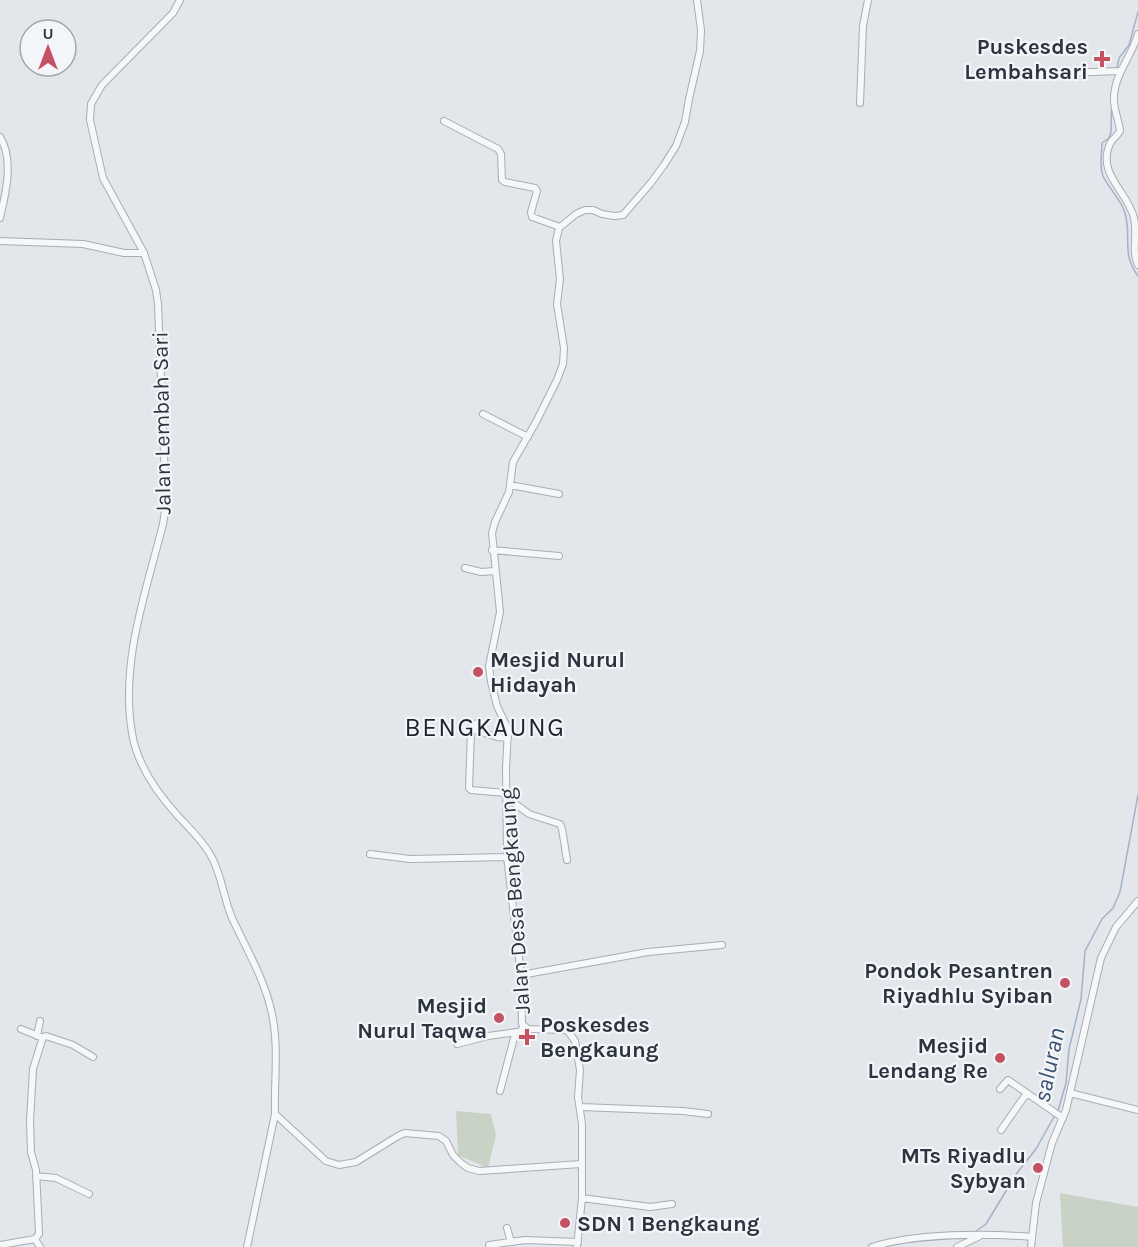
<svg xmlns="http://www.w3.org/2000/svg" width="1138" height="1247" font-family="Karla,sans-serif">
  <style>
    .green { fill: #c8d3c5 }
    .lines { fill: none; stroke-linecap: round; stroke-linejoin: round }
    .stream { stroke: #a1b3c7; stroke-width: 1.5 }
    .minor-casing { stroke: #a8adb4; stroke-width: 8 }
    .minor { stroke: #f6f7f9; stroke-width: 6 }
    .poi-dot { fill: #c55262; stroke: #f3f5f8; stroke-width: 2 }
    .labels { text-anchor: middle; stroke-width: 4.5; stroke-linejoin: round; paint-order: stroke }
    .poi-label { font-size: 22px; font-weight: bold; fill: #2c3441; stroke: #f3f5f8; text-anchor: end }
    .street-label { font-size: 22px; fill: #2c3441; stroke: #f3f5f8 }
    .water-label { font-size: 24px; font-style: italic; fill: #395272; stroke: #f3f5f8 }
    .quarter-label { font-size: 26px; letter-spacing: 1.5px; fill: #1e2532; stroke: #f3f5f8 }
  </style>
  <rect width="100%" height="100%" fill="#e3e6ea"/>
  <!-- green -->
  <path class="green" d="M456,1111L491,1114L496,1135L488,1168L458,1155Z
    M1060,1193L1138,1207V1247H1063Z"/>
  <g class="lines">
    <!-- stream -->
    <path class="stream" d="M1117,68L1119,58L1129,45L1138,12
      M1112,93L1111,132L1109,138L1102,143C1102,154 1099,166 1103,176C1109,189 1121,199 1125,213C1132,237 1121,254 1138,276
      M1058,1111L1066,1083L1069,1049L1081,999L1085,951L1102,919L1113,908L1120,892L1138,795
      M975,1232L986,1224L1017,1173L1036,1149L1055,1115
      M909,1242L969,1237"/>
    <!-- minor casing -->
    <g class="minor-casing">
      <path id="minor" d="M180,0L173,13L102,85L91,104L90,120L103,178L144,253L156,290L158,304L166,504L163,524C146,592 120,662 132,733C137,765 157,793 178,816C189,828 201,839 210,854C222,874 223,897 232,918C247,950 265,980 272,1014C279,1048 274,1081 275,1114L326,1161L339,1165L356,1162L398,1136L405,1133L439,1136L446,1141L453,1155L461,1163L468,1168L479,1171L581,1164
        M1138,34C1132,56 1115,73 1114,97C1113,108 1119,120 1120,131C1117,137 1111,139 1109,146C1098,175 1128,192 1134,218C1138,235 1131,249 1138,265
        M1040,74L1120,71
        M860,103L863,26L868,0
        M444,121L498,149L501,154L502,180L505,182L535,188L537,191L531,212L532,217L560,227
        M0,137C14,159 6,193 0,218
        M0,241L83,244L124,253H144
        M483,414L528,437
        M510,485L559,494
        M492,550L559,556
        M465,568L481,572L495,571
        M477,723L472,727L471,732L469,788L471,790L506,793
        M471,729L497,737L508,738
        M506,797L529,814L560,824L562,829L567,860
        M370,854L410,859L507,857
        M521,975L648,952L722,945
        M21,1029L43,1038
        M37,1036L40,1021
        M457,1044L488,1036L517,1032
        M1000,1089L1008,1080L1063,1118
        M500,1091L514,1038L524,1027
        M1070,1093L1138,1110
        M581,1107L683,1111L708,1114
        M1001,1130L1027,1093
        M36,1176L56,1178L89,1194
        M582,1198L650,1207L672,1204
        M507,1228L511,1242
        M35,1239L40,1247
        M0,1245L35,1239L39,1234L36,1170L31,1152L30,1121L33,1069L43,1037L46,1036L73,1045L93,1057
        M489,1245L525,1240L578,1242
        M247,1247L275,1114
        M577,1247L582,1198V1124L578,1097L580,1070L575,1041L567,1030L528,1029L522,1024L521,975L507,857L506,769L508,729L497,706L491,682L489,666L500,612L492,533L495,522L509,492L513,462L536,422L557,380L563,364L564,348L557,304L560,279L556,241L559,228L576,214L585,210H593L602,214L614,216L623,215L650,184L664,165L676,146L685,122L689,99L700,51L701,30L697,0
        M872,1247C916,1233 986,1233 1032,1237
        M957,1247L980,1236
        M1031,1247L1036,1203L1052,1143L1066,1110L1101,958L1116,927L1138,901"/>
    </g>
    <!-- minor -->
    <use href="#minor" class="minor"/>
  </g>
  <!-- markers -->
  <g class="poi-dot">
    <path d="M1099 50h6v6h6v6h-6v6h-6v-6h-6v-6h6z"/>
    <circle cx="478" cy="672" r="6"/>
    <circle cx="1065" cy="983" r="6"/>
    <circle cx="499" cy="1018" r="6"/>
    <path d="M524 1028h6v6h6v6h-6v6h-6v-6h-6v-6h6z"/>
    <circle cx="1000" cy="1058" r="6"/>
    <circle cx="1038" cy="1168" r="6"/>
    <circle cx="565" cy="1223" r="6"/>
  </g>
  <g class="labels">
    <!-- poi labels -->
    <g class="poi-label">
      <text x="1088" y="54">Puskesdes<tspan x="1088" dy="25">Lembahsari</tspan></text>
      <text x="490" y="667" text-anchor="start">Mesjid Nurul<tspan x="490" dy="25">Hidayah</tspan></text>
      <text x="1053" y="978">Pondok Pesantren<tspan x="1053" dy="25">Riyadhlu Syiban</tspan></text>
      <text x="487" y="1013">Mesjid<tspan x="487" dy="25">Nurul Taqwa</tspan></text>
      <text x="540" y="1032" text-anchor="start">Poskesdes<tspan x="540" dy="25">Bengkaung</tspan></text>
      <text x="988" y="1053">Mesjid<tspan x="988" dy="25">Lendang Re</tspan></text>
      <text x="1026" y="1163">MTs Riyadlu<tspan x="1026" dy="25">Sybyan</tspan></text>
      <text x="577" y="1231" text-anchor="start">SDN 1 Bengkaung</text>
    </g>
    <!-- street labels -->
    <g class="street-label">
      <text transform="translate(161 423) rotate(-91)" y="8">Jalan Lembah Sari</text>
      <text transform="translate(514 901) rotate(-94)" y="8">Jalan Desa Bengkaung</text>
    </g>
    <!-- water labels -->
    <g class="water-label">
      <text transform="translate(1049 1065) rotate(-78)" y="8">saluran</text>
    </g>
    <!-- quarter labels -->
    <g class="quarter-label">
      <text x="485" y="736">BENGKAUNG</text>
    </g>
  </g>
  <!-- north arrow -->
  <g transform="translate(48 48)"><circle r="28" fill="#f3f5f8" stroke="#a3a8af" stroke-width="1.5"/>
  <path d="M0-4.5L10 22L0 15L-10 22Z" fill="#c55262"/>
  <text y="-9" font-size="16" font-weight="bold" text-anchor="middle" fill="#2c3441">U</text>
  </g>
</svg>
